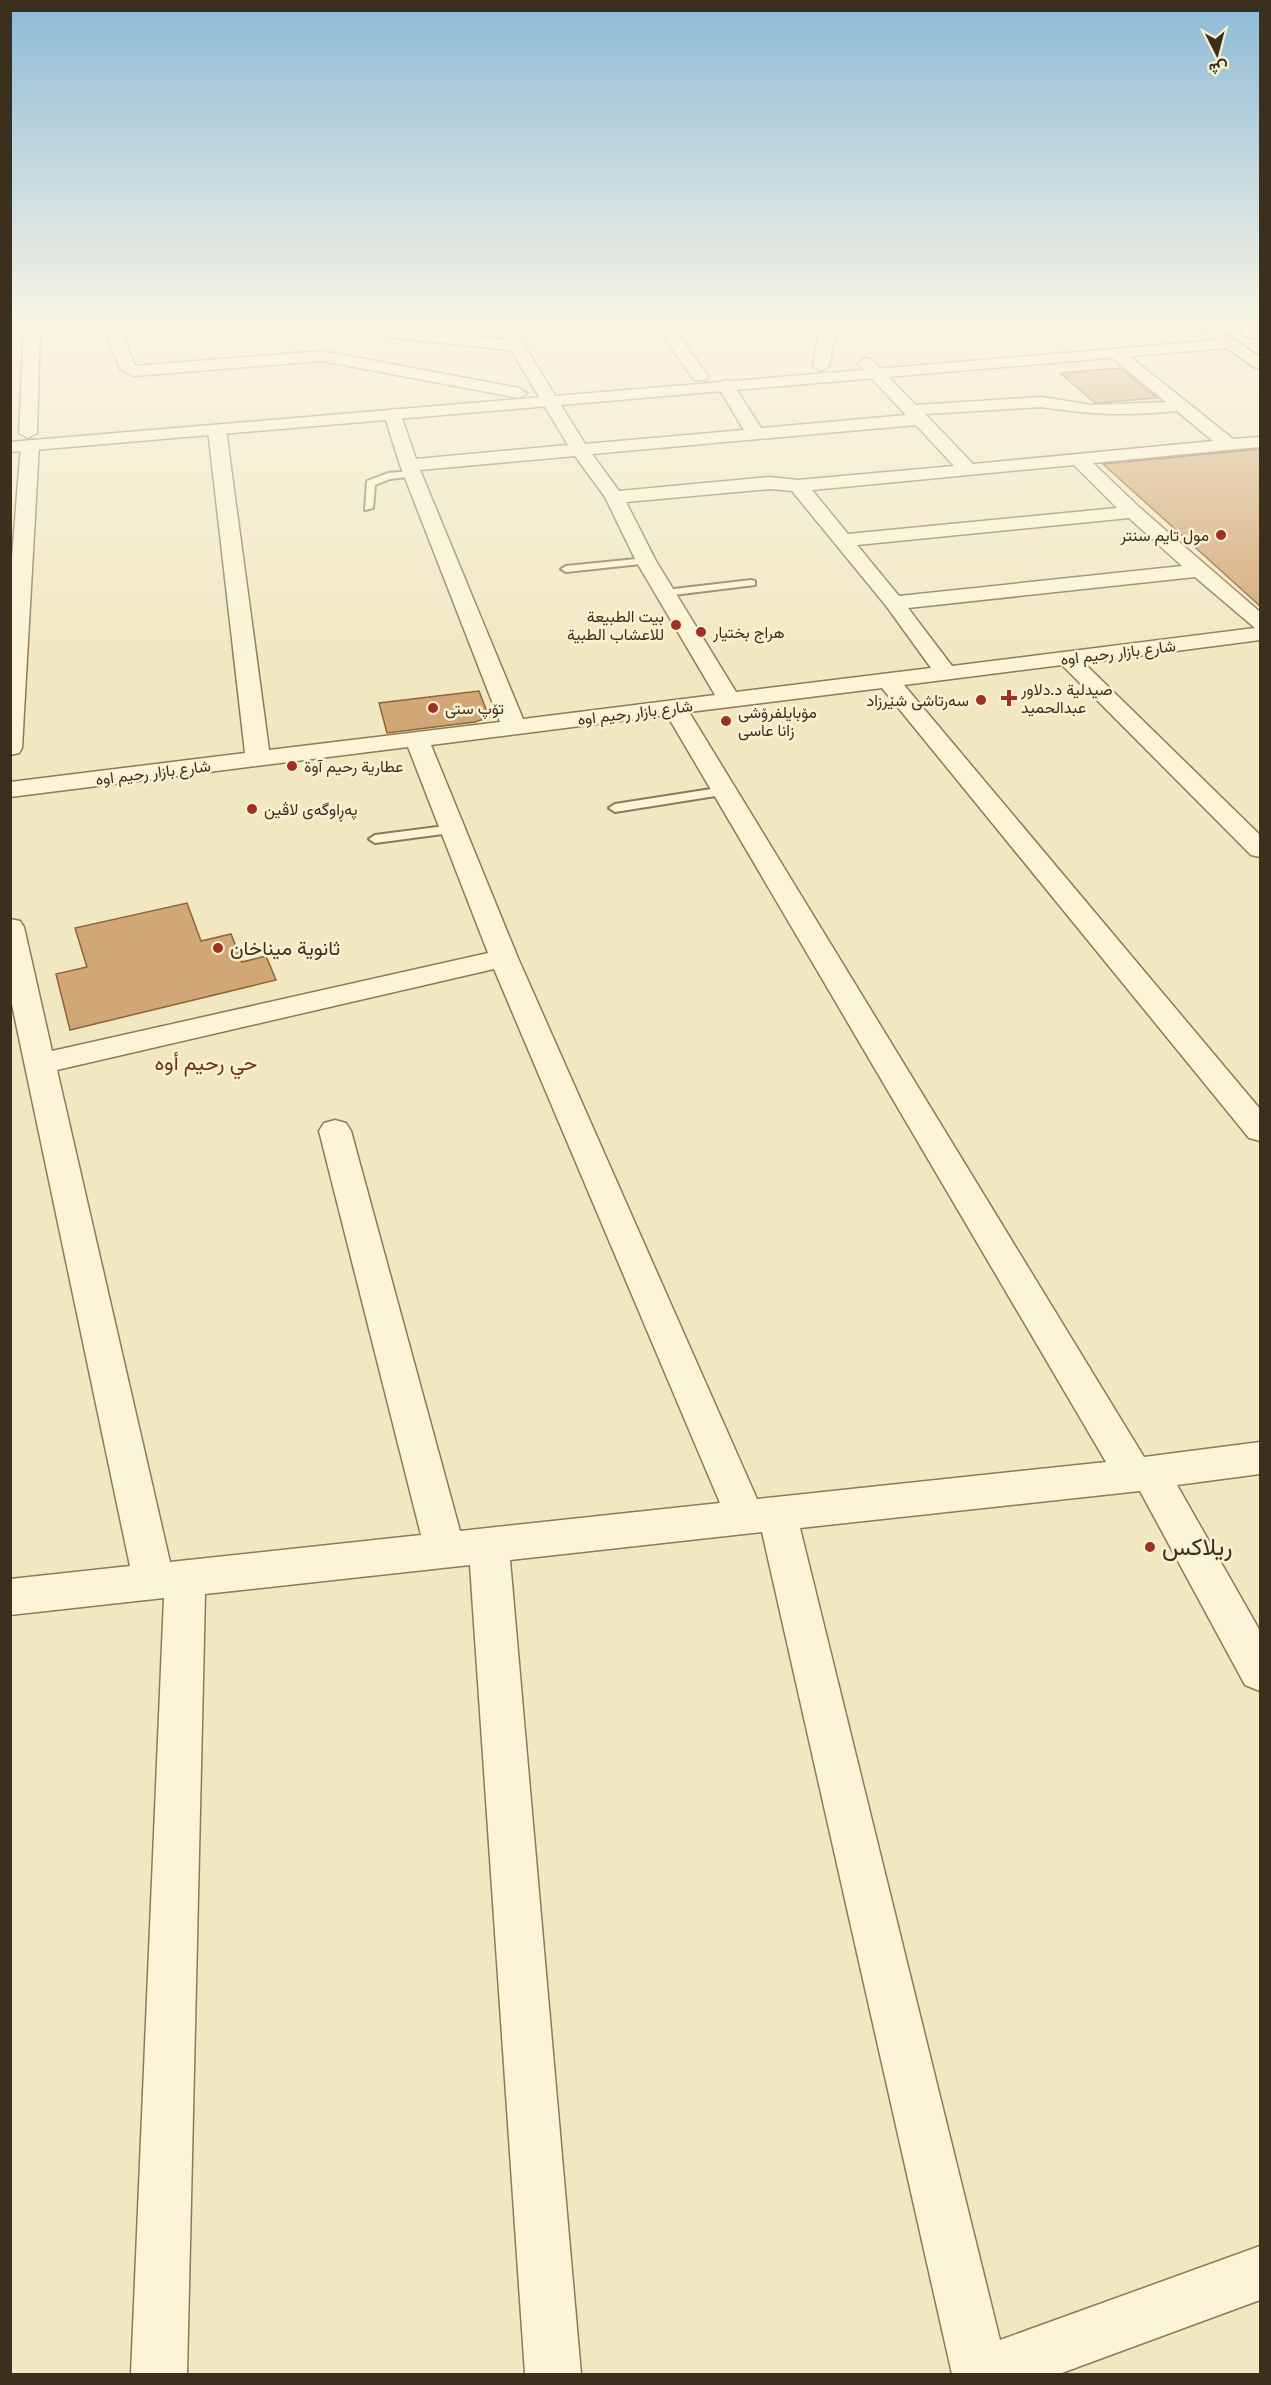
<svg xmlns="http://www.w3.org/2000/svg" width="1271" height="2385" font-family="'Roboto Serif',Vazirmatn,serif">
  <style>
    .building { fill: #d2a675; stroke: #8e653c; stroke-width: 1.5 }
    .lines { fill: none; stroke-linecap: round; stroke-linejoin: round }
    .service-casing { stroke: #8d7a58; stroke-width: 4 }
    .minor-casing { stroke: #8d7a58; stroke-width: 3 }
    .tertiary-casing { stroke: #8d7a58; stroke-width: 3 }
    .secondary-casing { stroke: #6e5a3b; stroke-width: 3 }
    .primary-casing { stroke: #5a472c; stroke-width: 3 }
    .service { fill: #fbf4d6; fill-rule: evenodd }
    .minor { fill: #fbf4d6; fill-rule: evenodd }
    .tertiary { fill: #fbf4d6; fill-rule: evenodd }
    .secondary { fill: #fbf4d6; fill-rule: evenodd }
    .primary { fill: #f7e497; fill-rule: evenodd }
    .poi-dot { fill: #a03023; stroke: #f8f1d2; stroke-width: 2 }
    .labels { text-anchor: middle; stroke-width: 5; stroke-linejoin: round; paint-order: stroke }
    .far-poi-label { font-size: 16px; fill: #3b2f1d; stroke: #f8f1d2; text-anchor: start }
    .far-street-label { font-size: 16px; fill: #3b2f1d; stroke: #f8f1d2 }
    .poi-label { font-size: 20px; fill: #3b2f1d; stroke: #f8f1d2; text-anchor: start }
    .neighbourhood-label { font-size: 21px; fill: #6b3319; stroke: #f8f1d2 }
    .near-poi-label { font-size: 24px; fill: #3b2f1d; stroke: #f8f1d2; text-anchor: start }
  </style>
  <rect width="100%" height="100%" fill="#f1e8c2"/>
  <!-- building -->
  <path class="building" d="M1120,368L1157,398L1095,403L1060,373Z
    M1260,449V606L1103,464Z
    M479,691L489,717L475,722L387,733L379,703Z
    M187,903L201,941L231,934L242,962L266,956L276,980L70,1030L56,974L87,967L75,928Z"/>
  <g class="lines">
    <!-- service casing -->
    <g class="service-casing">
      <path id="service" d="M412,471L415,472V476L390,479L375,485L373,508L365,510L367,481L388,473Z
        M646,558L650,559V563L566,572L561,569L566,566Z
        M751,580L755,581V585L665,596L660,593L665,590Z
        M724,787L730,791L728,794L615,812L609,808L615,804Z
        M453,825L458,826V832L375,843L369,839L375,835Z"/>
    </g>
    <!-- minor casing -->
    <g class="minor-casing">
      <path id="minor" d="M24,324H40L37,433L28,438L19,433Z
        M102,324H118L135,366L322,351L519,388L527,393L519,398L322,361L134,376L120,369Z
        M356,324H380L505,340L495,324H511L585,444L744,430L717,385L725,380L731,381L761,428L906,415L860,366L858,363L866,358L872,360L916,405L1042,397L1091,405L1166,402L1111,357L1109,354L1111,351H1123L1233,439L1260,437V447L1093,463L1140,508L1260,612V640L1084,663L1260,835V857L1251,855L1062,665L904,685L1260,1109V1141L1249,1138L882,688L689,712L1144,1457L1260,1442V1474L1177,1485L1260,1631V1691L1245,1685L1140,1491L800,1528L1000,2340L1260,2246V2300L1059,2374H952L762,1532L510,1560L581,2374H525L470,1565L205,1594L187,2374H131L164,1598L10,1615V1579L130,1566L10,995V919L20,921L24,927L52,1051L488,953L408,747L10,797V782L245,753L208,430L217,425L226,430L269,750L500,722L400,465L384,414L393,409L399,410L416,459L568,445L511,350L386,337ZM1042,407C1092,415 1127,416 1177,411L1213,441L973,464L925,414ZM916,425L954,466L798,480L770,477L619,491L592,454ZM575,456L605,497L636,561L715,695L523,719L420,470ZM1074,465L1117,508L848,534L812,490ZM770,489L792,491L887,607L931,668L736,692L656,561L626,502ZM1129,518L1182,566L899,596L857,545ZM1195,577L1255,628L952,666L908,608ZM667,715L1106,1462L757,1499L518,958L431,745ZM494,969L720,1503L460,1531L351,1131L346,1123L335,1120L324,1123L319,1131L421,1535L170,1562L57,1070Z
        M655,324H671L708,376L706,380H694Z
        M821,324H837L829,366L821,371L813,366Z
        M30,440L39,445L22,748L19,753L10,755V583L21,445Z"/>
    </g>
    <!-- tertiary casing -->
    <g class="tertiary-casing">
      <path id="tertiary" d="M1232,339L1238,341L1240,344L1238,347L10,452V442Z"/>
    </g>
    <!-- secondary casing -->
    <g class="secondary-casing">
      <path id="secondary" d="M1249,328L1260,329V339L1243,336L1241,333L1243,330Z"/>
    </g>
    <!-- primary casing -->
    <g class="primary-casing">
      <path id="primary" d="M1192,324H1211L1260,357V369L1254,367Z"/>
    </g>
    <!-- service -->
    <use href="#service" class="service"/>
    <!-- minor -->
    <use href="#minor" class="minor"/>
    <!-- tertiary -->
    <use href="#tertiary" class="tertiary"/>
    <!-- secondary -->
    <use href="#secondary" class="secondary"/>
    <!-- primary -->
    <use href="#primary" class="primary"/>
  </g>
  <!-- sky -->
  <linearGradient id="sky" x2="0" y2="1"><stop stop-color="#8dbad7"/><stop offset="0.49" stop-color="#f9f5e4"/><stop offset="1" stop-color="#f9f5e4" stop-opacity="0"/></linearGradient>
  <rect width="1271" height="658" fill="url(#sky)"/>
  <!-- markers -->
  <g class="poi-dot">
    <circle cx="1221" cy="535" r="6"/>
    <circle cx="676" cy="625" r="6"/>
    <circle cx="701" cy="632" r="6"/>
    <path d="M1006 689h6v6h6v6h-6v6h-6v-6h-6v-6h6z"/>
    <circle cx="981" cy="700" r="6"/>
    <circle cx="433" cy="708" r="6"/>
    <circle cx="726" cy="721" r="6"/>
    <circle cx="292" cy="766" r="6"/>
    <circle cx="252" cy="809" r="6"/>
    <circle cx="218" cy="948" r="6"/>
    <circle cx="1150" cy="1547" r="6"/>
  </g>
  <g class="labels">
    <!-- far-poi labels -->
    <g class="far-poi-label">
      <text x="1209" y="541" text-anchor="end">مول تايم سنتر</text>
      <text x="664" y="622" text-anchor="end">بيت الطبيعة<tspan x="664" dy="18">للاعشاب الطبية</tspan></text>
      <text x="713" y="638">هراج بختيار</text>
      <text x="1021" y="695">صيدلية د.دلاور<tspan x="1021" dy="18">عبدالحميد</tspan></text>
      <text x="969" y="706" text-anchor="end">سەرتاشی شێرزاد</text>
      <text x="445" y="714">تۆپ ستی</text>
      <text x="738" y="718">مۆبایلفرۆشی<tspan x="738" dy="18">زانا عاسی</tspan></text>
      <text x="304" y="772">عطارية رحيم آوة</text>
      <text x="264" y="815">پەڕاوگەی لاڤین</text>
    </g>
    <!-- far-street labels -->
    <g class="far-street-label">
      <text transform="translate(1118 652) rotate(-7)" y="6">شارع بازار رحيم اوه</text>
      <text transform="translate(635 712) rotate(-7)" y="6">شارع بازار رحيم اوه</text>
      <text transform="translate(153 772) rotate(-7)" y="6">شارع بازار رحيم اوه</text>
    </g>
    <!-- poi labels -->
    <g class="poi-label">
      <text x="230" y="955">ثانوية ميناخان</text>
    </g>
    <!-- neighbourhood labels -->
    <g class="neighbourhood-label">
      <text x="206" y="1070">حي رحيم أوه</text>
    </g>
    <!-- near-poi labels -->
    <g class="near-poi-label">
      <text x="1162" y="1555">ریلاکس</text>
    </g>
  </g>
  <!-- border -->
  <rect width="1271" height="2385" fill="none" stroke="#3b2f1d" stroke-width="24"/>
  <!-- north arrow -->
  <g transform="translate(1217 54) rotate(174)" stroke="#f8f1d2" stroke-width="4.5" paint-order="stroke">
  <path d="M0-4.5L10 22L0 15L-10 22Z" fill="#3b2f1d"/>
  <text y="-9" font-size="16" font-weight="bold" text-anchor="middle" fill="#3b2f1d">ش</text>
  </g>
</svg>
